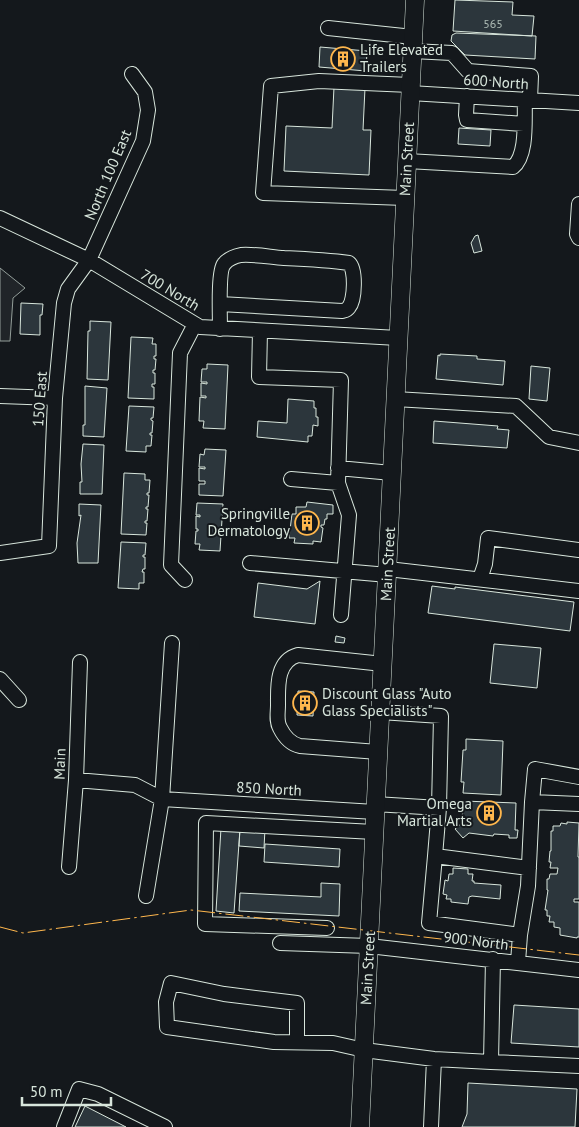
<svg xmlns="http://www.w3.org/2000/svg" width="579" height="1127" font-family="'PT Sans',sans-serif">
  <style>
    .green { fill: #202428; stroke: #939e99 }
    .building { fill: #2c363c; stroke: #d8e6dc }
    .lines { fill: none; stroke-linecap: round; stroke-linejoin: round }
    .minor-casing { stroke: #d8e6dc; stroke-width: 16 }
    .major-casing { stroke: #d8e6dc; stroke-width: 19 }
    .minor { stroke: #14181c; stroke-width: 14 }
    .major { stroke: #14181c; stroke-width: 18 }
    .power { stroke: #ffb74d; stroke-width: 1; stroke-dasharray: 18 4 2.5 4; stroke-linecap: butt }
    .labels { text-anchor: middle; stroke-width: 4; stroke-linejoin: round; paint-order: stroke }
    .number-label { font-size: 12px; fill: #adbab4 }
    .poi-label { font-size: 15px; fill: #d8e6dc; stroke: #14181c; text-anchor: start }
    .street-label { font-size: 15px; fill: #d8e6dc; stroke: #14181c }
  </style>
  <rect width="100%" height="100%" fill="#14181c"/>
  <!-- green -->
  <path class="green" d="M0,268L25,288L13,298L10,341H0Z"/>
  <!-- building -->
  <path class="building" d="M455,0L513,2L512,15L534,16L532,36L453,31Z
    M456,33L536,36L535,59L465,55L451,41L452,35Z
    M320,47L367,51L366,71L319,67Z
    M334,87L365,88L363,130H371L369,175L284,171L286,126L332,128Z
    M459,128L491,130L490,146L458,144Z
    M478,235L482,251L474,253L471,243L475,236Z
    M21,303L43,304L42,315H40V335L20,334Z
    M90,321L111,322L108,380L87,379L88,331H90Z
    M131,337L153,338L152,344H156V356H154V359H156L155,370H153V373H155V384H152V387H154V399L128,398Z
    M440,354L477,356V359L505,361L503,385L436,379L438,355L440,356Z
    M207,364L228,365L225,429L203,428L204,421H199L200,397L206,398V396H201V383L207,384V382H201L202,369H207Z
    M531,366L550,368L547,401L529,399Z
    M85,386L107,388L104,437L83,436V425H85Z
    M288,399L314,401V408H316V417H318V426L313,425L312,436H308V442L257,437L258,421L287,423Z
    M129,406L154,407L153,418H151V420L153,421L152,433H150V435H152L151,446H146V452L126,451Z
    M434,421L498,426L497,429L509,430L507,448L433,443Z
    M83,444L104,445L102,494H80V482H82L81,464Z
    M205,449L226,450L223,496L199,495V484H205V481H199V468L205,469V467H199L200,454L204,455Z
    M124,473L145,474V480H150L149,493H147V495H149L148,507H146V509H148L147,521H145V523H147L146,535L121,534Z
    M307,502L333,505V514H327V519H325L324,525H321V527L323,528L321,542L313,541V544L294,543L295,538H289L292,514H296V507H306Z
    M197,503L223,504L220,551L199,550L200,544H195L196,531H198V529H196V516L200,517V515H196Z
    M79,504L101,505L98,563H78L77,543L81,515L79,516Z
    M121,542L146,543L145,555H143V557H145V569H143L142,572H144V583H139V589L118,588Z
    M320,581L315,624L254,617L258,583L307,589Z
    M432,586L455,589V587L574,602L570,631L428,613Z
    M336,636L345,638L344,643L335,642Z
    M494,644L541,648L537,688L490,683Z
    M298,691L314,692L313,716L297,715Z
    M466,739L503,741L501,795L463,793L464,782H461L463,750H466Z
    M463,801L516,803L515,830H518L517,838H509V835L494,834L493,836L469,833L463,838L455,829L462,823Z
    M567,822L579,823L578,857H579V899H574V902H579V937H577V938L560,935V928L554,927V922H549L550,916H547V910H545L548,890H547V879H549L550,874H557L558,868H550L551,862H549L550,851H551V831H553V826H560L561,823L567,824Z
    M221,828L240,829L234,913L216,911Z
    M240,828L265,829L264,848L239,846Z
    M265,844L340,849L339,867L264,862Z
    M453,868L468,869V874H473L472,881H474V883L501,885L500,899L472,896L469,897L468,904L451,902V899H446L447,895L443,894L445,880L448,881L449,874H453Z
    M321,883L340,884L339,916L239,911L240,893L321,897Z
    M514,1005L579,1009V1047L511,1043Z
    M468,1083L577,1089L575,1127H462L467,1114Z
    M85,1106L126,1127H75Z"/>
  <g class="lines">
    <!-- minor casing -->
    <g class="minor-casing">
      <path id="minor" d="M328,28L413,37
        M412,51L452,53L468,71L531,76L530,100
        M410,93L579,103
        M467,96L466,115L467,120L524,124
        M407,161L513,167C528,155 524,118 525,100
        M405,198L263,193L271,86L319,81L410,85
        M579,204L577,234L579,238
        M0,218L89,260L200,327L398,338
        M220,329C220,317 218,271 224,264C228,259 236,256 241,255C255,254 270,257 284,258C306,259 328,260 349,263C356,269 355,300 349,307C347,310 346,310 342,311L220,304
        M260,331L259,377L341,380L338,483
        M0,396L55,398
        M395,399L516,406L549,437L579,443
        M338,468L392,473
        M291,479L338,483L349,515L341,615
        M0,553L49,546L55,398L64,303L68,289L89,260L143,141L148,110L145,92L132,74
        M250,563L388,575
        M388,569L579,591
        M480,579L485,564L488,538L579,550
        M185,580L171,565L180,353L195,324
        M0,679L19,700
        M380,712L441,716L439,808L435,856
        M378,752L300,746C291,744 284,736 280,728C276,721 278,713 278,705C278,687 276,661 298,655L383,664
        M76,780L135,785L162,799L375,812
        M532,802L535,769L579,777
        M375,804L439,808
        M69,867L76,780L80,662
        M146,896L162,799L172,643
        M327,928L205,924L206,823L374,832
        M520,935L429,923L435,856L529,868
        M280,943L369,946L579,970
        M518,962L520,935L528,886L532,802L579,804
        M297,1042V1003L224,994L171,983L166,1002L167,1027L274,1042L333,1043L364,1050L434,1059L491,1062L493,959
        M491,1062L579,1066
        M64,1127L79,1089L98,1094L165,1127
        M431,1127L434,1059"/>
    </g>
    <!-- major casing -->
    <g class="major-casing">
      <path id="major" d="M360,1127L415,0"/>
    </g>
    <!-- minor -->
    <use href="#minor" class="minor"/>
    <!-- major -->
    <use href="#major" class="major"/>
    <!-- power -->
    <path class="power" d="M0,927L23,933L191,910L579,955"/>
  </g>
  <!-- icons -->
  <defs>
    <g id="building-ring" transform="scale(1.25)"><circle r="9.5" fill="#14181c" stroke="#ffb74d" stroke-width="1.5"/><path d="M-4-6H4V6H1V3H-1V6H-4ZM-2.5-4.3h1.7v1.8h-1.7ZM.8-4.3h1.7v1.8H.8ZM-2.5-1h1.7V.8h-1.7ZM.8-1h1.7V.8H.8Z" fill="#ffb74d"/></g>
  </defs>
  <g fill-rule="evenodd">
    <use href="#building-ring" x="343" y="59"/>
    <use href="#building-ring" x="307" y="523"/>
    <use href="#building-ring" x="305" y="703"/>
    <use href="#building-ring" x="489" y="813"/>
  </g>
  <g class="labels">
    <!-- number labels -->
    <g class="number-label">
      <text x="493" y="28">565</text>
    </g>
    <!-- poi labels -->
    <g class="poi-label">
      <text x="360" y="55">Life Elevated<tspan x="360" dy="17">Trailers</tspan></text>
      <text x="290" y="519" text-anchor="end">Springville<tspan x="290" dy="17">Dermatology</tspan></text>
      <text x="322" y="699">Discount Glass "Auto<tspan x="322" dy="17">Glass Specialists"</tspan></text>
      <text x="472" y="809" text-anchor="end">Omega<tspan x="472" dy="17">Martial Arts</tspan></text>
    </g>
    <!-- street labels -->
    <g class="street-label">
      <text transform="translate(496 82) rotate(4)" y="5">600 North</text>
      <text transform="translate(407 159) rotate(-87)" y="5">Main Street</text>
      <text transform="translate(108 175) rotate(-67)" y="5">North 100 East</text>
      <text transform="translate(170 290) rotate(31)" y="5">700 North</text>
      <text transform="translate(40 399) rotate(-86)" y="5">150 East</text>
      <text transform="translate(388 564) rotate(-87)" y="5">Main Street</text>
      <text transform="translate(60 764) rotate(-88)" y="5">Main</text>
      <text transform="translate(269 789) rotate(3)" y="5">850 North</text>
      <text transform="translate(476 941) rotate(7)" y="5">900 North</text>
      <text transform="translate(368 968) rotate(-87)" y="5">Main Street</text>
    </g>
  </g>
  <!-- scale -->
  <path d="M22 1097v8h89v-8" fill="none" stroke="#d8e6dc" stroke-width="2.5"/>
  <text x="30" y="1097" font-size="15" fill="#d8e6dc" stroke="#14181c" stroke-width="4" paint-order="stroke">50 m</text>
</svg>
